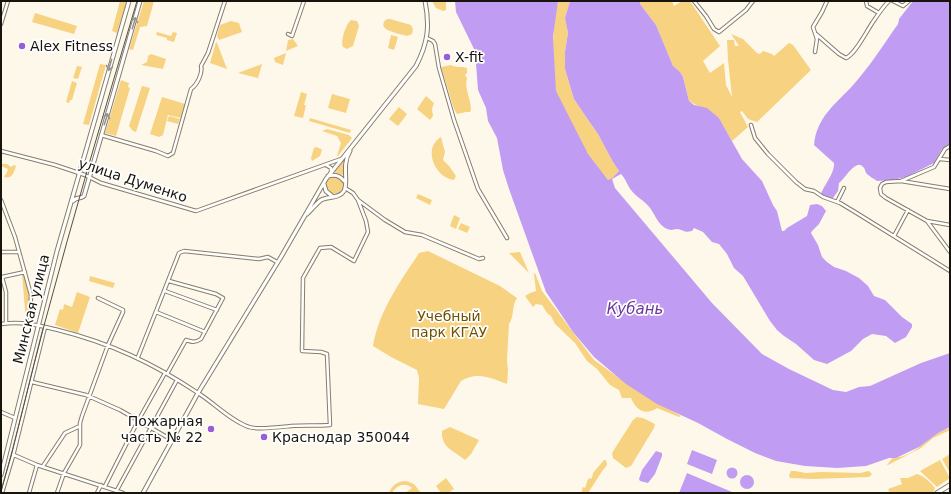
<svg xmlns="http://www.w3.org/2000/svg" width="951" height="494" font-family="'DejaVu Sans',sans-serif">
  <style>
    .green { fill: #f6d281 }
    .water { fill: #c19cf3 }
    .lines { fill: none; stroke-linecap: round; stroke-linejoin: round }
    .minor-casing { stroke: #867d6a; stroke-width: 4.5 }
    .major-casing { stroke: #867d6a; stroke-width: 5 }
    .highway-casing { stroke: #867d6a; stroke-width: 5.5 }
    .minor { stroke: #fff; stroke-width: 2.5 }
    .major { stroke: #fff; stroke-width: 3 }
    .highway { stroke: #fff; stroke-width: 3.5 }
    .tram { stroke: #545047; stroke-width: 1 }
    .oneway { stroke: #979592 }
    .poi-dot { fill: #965ed6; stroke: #fff; stroke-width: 1.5 }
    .labels { text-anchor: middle; stroke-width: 3.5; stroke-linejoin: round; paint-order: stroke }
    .poi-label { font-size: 14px; fill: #17140d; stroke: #fff; text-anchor: start }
    .street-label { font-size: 14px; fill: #17140d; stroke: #fff }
    .park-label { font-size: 14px; fill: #6e5200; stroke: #fff }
    .water-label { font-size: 15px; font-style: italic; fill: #6a399e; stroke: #fff }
  </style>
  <rect width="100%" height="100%" fill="#fef8eb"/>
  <!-- green -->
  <path class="green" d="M120,1H127L117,33L112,31Z
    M144,1H154L147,26L140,27L133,50L129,49Z
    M432,1L439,2L446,1V10L443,11L436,8Z
    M558,1H570L565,18L568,33L565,52V69L574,99L582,111L598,134L613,162L619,171L612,178L608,180L592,160L578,140L556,99L553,43L555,15Z
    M640,1H672L674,6L682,1H690L720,46L703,61L710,73L724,63L726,85L732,97L728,60L727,40H734L735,46H739L731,34L743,39L757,53L760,54L763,51L772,54L774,56L789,43L793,45L811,70L757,122L748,119L742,111L740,112L748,127L732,141L719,118L689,101L683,77L680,72L673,66L656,25L640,4Z
    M35,13L77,26L74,34L32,22Z
    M390,19L411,25L413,29L412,34L407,36C401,34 379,31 384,22C386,19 387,19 390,19Z
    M351,20L357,21L359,26L353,46L347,49L343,47C340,41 346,24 351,20Z
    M231,21L239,23L242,32L219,40L217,36L220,25Z
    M157,32L171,36L173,32L177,33L174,42L167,40V38L156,35Z
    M391,35L398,37L394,50L388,48Z
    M293,39L298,46L286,51L288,40Z
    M216,42L217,43L227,69L210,63Z
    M286,53L283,65L275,62L274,58Z
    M151,54L166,59L163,69L141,65L147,62L148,56Z
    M100,64L106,65L89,125L83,124Z
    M262,64L258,78L238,73Z
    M451,65C456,68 461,66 467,68V73L465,75L467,78C464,88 471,99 471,110L470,112H466L457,114L454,109L441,67Z
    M77,66L82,67L78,79L73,78Z
    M121,80L129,83L128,87L130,88L116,136L105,133Z
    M72,81L77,83L72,100H70L69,103L66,102Z
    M142,86L150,88L136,132L133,131L129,126Z
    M301,92L307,94L304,105H306L303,118L294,116Z
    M332,94L350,99L346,113L328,108Z
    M426,96L434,103L432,109L433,116L430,120L417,109Z
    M162,97L185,104L181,118L168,115L163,135L159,137L150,134Z
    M399,107L407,114L398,126L389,119Z
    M169,116L180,119L178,124L167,121Z
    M310,118L351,130L350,133L309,121Z
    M327,129L349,135L352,138L338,156H337L341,143L337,136L322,131Z
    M441,137L445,152L443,160L449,166L456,176L454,180C435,178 422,148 441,137Z
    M316,147L321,149L322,150L320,156L312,161L311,158L314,148Z
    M344,159L343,175L334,172V171Z
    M1,164H7L11,167L14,165L16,166C14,173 12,179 4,177L7,172L8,169L1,166Z
    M326 185a9 9 0 1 1 18 0a9 9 0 1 1-18 0Z
    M418,194L432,200L430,205L416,198Z
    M454,215L460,218L456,229L450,226Z
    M461,223L470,227L467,233L458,229Z
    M428,251L500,286L517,298C511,307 515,315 509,324L507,360L508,370L507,384C491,378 477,371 461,381L444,409L418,404L419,378L417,370L391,357L373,346C379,311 400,282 419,253Z
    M520,252L529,273L509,253Z
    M535,273L542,291L594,360L636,390L681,416L679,417L657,408C645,416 636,410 631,398H622L619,390L610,385L597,369L587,361L575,343L555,324L551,316L547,313L542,305L536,304L533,307L525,296L530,293L536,291L534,274Z
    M22,274H24L29,295V321H26Z
    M90,276L115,283L113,288L89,281Z
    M77,292L90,297L78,333L55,325L60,309L63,310L64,304L72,307Z
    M637,417L643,418L655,424L654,428L631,466L626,468L613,458L612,453L633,420Z
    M450,427L479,440L471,454L465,460C455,451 441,449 442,431Z
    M950,428V430L933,438L921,448L888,465H887L893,457C911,459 924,441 938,433C942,431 946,429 950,428Z
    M950,454V473L942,459Z
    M604,460H606L607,465C600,473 595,483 588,493H581L583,487L585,488L588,479L592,478L593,473Z
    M940,460L950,478L937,487L920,471Z
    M791,471H795L806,473L821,472L860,473L869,471L872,474L869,477L813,479L790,478L789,475Z
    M917,474C924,476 930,482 935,488L934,491L932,493H890L888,489L902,484L900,478H908Z
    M446,478L454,489L448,493H441L436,486Z
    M406,481L414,484L421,493H405L412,488C405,482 397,485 392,493H389C392,485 398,481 406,481Z"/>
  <!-- water -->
  <path class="water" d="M455,1H558L553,37L556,91L588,154L608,180L612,178L619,171L613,162L598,134L582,111L574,99L565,69V52L568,33L565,18L570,1H640V4L656,25L673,66L680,72L683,77L689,101L694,105L707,108L719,118L742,159L762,181L773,205L777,211L782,231H784L787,228L807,216L810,205L817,204L822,206L826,211L819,224L812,231L811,233L818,245L822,257L827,262L834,267L846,271L859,278L868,286L874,296L885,300L902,317L912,324V327L906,337L895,343L886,336L872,334L863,339L851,351L827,364L814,360L796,344L784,336L777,330L770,321L743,276L734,268L727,254L719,244L712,242L703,232L694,228L692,231C682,233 685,230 677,229C675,229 673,230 671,230C659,228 656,216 650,208C645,201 636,197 631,190C627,185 626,179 621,174L612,179L615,188L712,303L762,354L789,369L833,390L846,392L859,387L870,386L921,363L950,353V427L938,433L919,447L896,458H889L866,466L837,468L805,466L776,461L755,453L727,439L698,423L657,404L626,384L594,357L573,332L546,292L509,189L503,170L497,138L488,121L486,108L478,90L475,51L456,12Z
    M913,1H950V143L942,149L934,163L906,177L893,180L877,181C874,179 869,176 866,173C865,171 865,168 863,167C856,158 845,179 839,183L838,191L833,198L830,199L821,194C824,185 835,173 834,163L814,145C817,116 836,104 854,84C870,66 884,44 898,24L899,19Z
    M692,450L717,460L712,474L687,464Z
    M656,451L662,453V456L655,474L648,483L640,481L639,479L642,470Z
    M726.5 473a5.5 5.5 0 1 1 11 0a5.5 5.5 0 1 1-11 0Z
    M687,473L732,492V493H679Z
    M740 482a7 7 0 1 1 14 0a7 7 0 1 1-14 0Z"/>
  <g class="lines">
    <!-- minor casing -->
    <g class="minor-casing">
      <path id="minor" d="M694,1L706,16L714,29L719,32L746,10L753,1
        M866,1L867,6L879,13
        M893,1L903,6L909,1
        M1,24L8,1
        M288,34L292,36L304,1
        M816,34L839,54L846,58C856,54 868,28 875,19C879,13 884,6 889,1
        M427,38L433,41L435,44L439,68L454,120L478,189L507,238
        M815,52L817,39L813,27L822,12L827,1
        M751,125L755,138L768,154L796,182L805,189L814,191L823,197L840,203L855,212L950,271
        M101,135L156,151L168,156L173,153L191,89C197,85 203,73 201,66L208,53L225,1
        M1,151L55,165L85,175L101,183L196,211L341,159
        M940,159L950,160
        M326,165L331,168V173
        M901,181L950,189
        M345,188L353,193L358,200L385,220L405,232L422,235L479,259L483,258
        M1,200L15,237L31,295L30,323
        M837,202L844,188
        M927,221L886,198L881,194L880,188L882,184L886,182L901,181L934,167L945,149L950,146
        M950,225L927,221L950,252
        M894,236L908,210
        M1,252H19
        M2,277L6,292V323
        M2,277L25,272
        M165,291L217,310
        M156,312L205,332
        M1,324C23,321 37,325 58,330C110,343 153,363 198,393C214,403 231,421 249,427C257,430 281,427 291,426C304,425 317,426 330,425L327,354L321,352L302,351L303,278L320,248L331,247L354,261L368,232L366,221L358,200
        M138,357L179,253L184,251L259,259L268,257L277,262
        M167,374L186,340C192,342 195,343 201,339L223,298L216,294L169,281
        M32,382L86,395L120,410L172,440
        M1,412L15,418
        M14,455L37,465L123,493
        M43,466L65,433L80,426
        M105,486L138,421L165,373
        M117,490L177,380
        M2,493L13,456L45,327
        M29,493L37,465
        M57,493L64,473L80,445V423L82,416L108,345L123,312V310L98,298
        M97,493L101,485"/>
    </g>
    <!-- major casing -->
    <g class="major-casing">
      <path id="major" d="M328,176C335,174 340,175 344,181
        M324,184L326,191L332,196
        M73,201C76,197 81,199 84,196L140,1
        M307,214C312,209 316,204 321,200C328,196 339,199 344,191C349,182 341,165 350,151
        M1,475L57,251L129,1
        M143,493L198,393L281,257L326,179L416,66C428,43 430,26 425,1"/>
    </g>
    <!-- highway casing -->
    <g class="highway-casing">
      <path id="highway" d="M937,493L950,485"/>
    </g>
    <!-- minor -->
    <use href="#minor" class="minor"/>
    <!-- major -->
    <use href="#major" class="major"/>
    <!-- highway -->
    <use href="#highway" class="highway"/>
    <!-- tram -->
    <path class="tram" d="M1,492C17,436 30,378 45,322C74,214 105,108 137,1"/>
  </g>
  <!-- one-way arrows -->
  <defs><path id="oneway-shaft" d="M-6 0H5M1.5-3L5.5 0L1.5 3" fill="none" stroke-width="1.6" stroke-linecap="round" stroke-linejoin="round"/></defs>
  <g class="oneway">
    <use href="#oneway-shaft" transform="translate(134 23) rotate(-73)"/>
    <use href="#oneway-shaft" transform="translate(110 65) rotate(106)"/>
    <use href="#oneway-shaft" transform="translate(106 119) rotate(-73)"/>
  </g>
  <!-- markers -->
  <g class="poi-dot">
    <circle cx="22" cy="46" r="4"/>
    <circle cx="447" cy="57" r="4"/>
    <circle cx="211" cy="429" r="4"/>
    <circle cx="264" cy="437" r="4"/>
  </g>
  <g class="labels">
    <!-- poi labels -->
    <g class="poi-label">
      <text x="30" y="51">Alex Fitness</text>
      <text x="455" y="62">X-fit</text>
      <text x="203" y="426" text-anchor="end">Пожарная<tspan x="203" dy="16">часть № 22</tspan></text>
      <text x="272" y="442">Краснодар 350044</text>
    </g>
    <!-- street labels -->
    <g class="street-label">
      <text transform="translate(133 180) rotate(18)" y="5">улица Думенко</text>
      <text transform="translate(31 309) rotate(-76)" y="5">Минская улица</text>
    </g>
    <!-- park labels -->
    <g class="park-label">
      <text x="449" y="321">Учебный<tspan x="449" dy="16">парк КГАУ</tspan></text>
    </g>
    <!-- water labels -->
    <g class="water-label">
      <text x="635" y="314">Кубань</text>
    </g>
  </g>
  <!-- border -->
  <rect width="951" height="494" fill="none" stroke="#17140d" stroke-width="4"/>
</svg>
